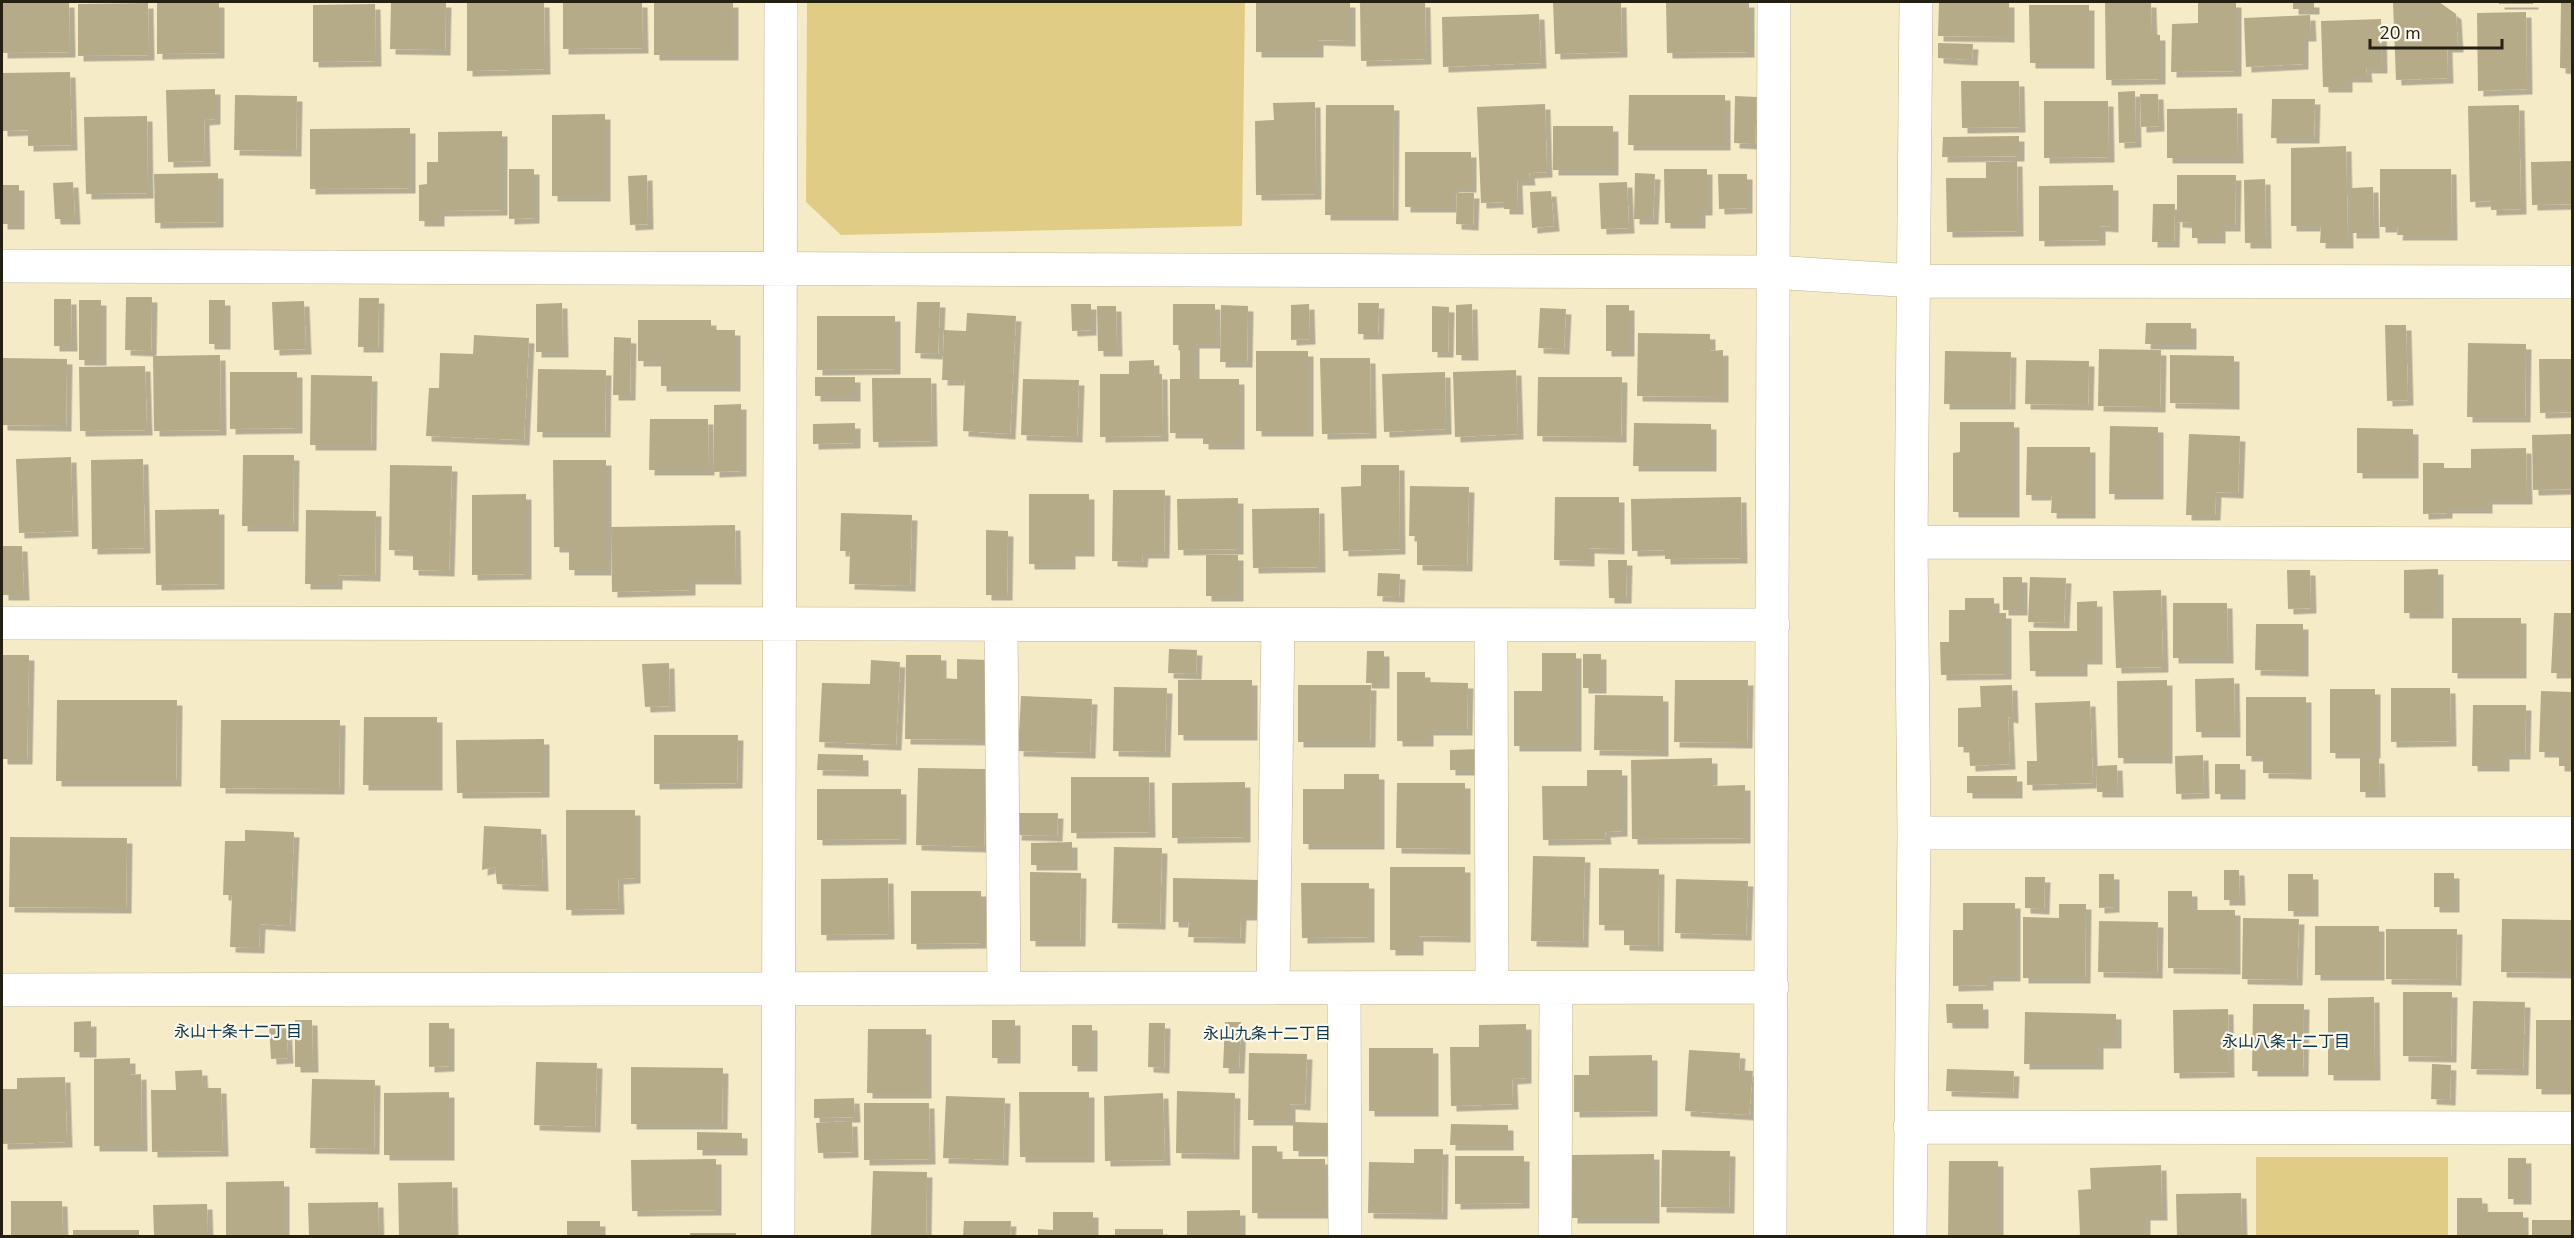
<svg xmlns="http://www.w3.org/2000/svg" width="2574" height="1238" font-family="'Nunito Sans','Noto Sans JP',sans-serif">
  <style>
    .green { fill: #e1cc85 }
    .building { fill: #b6ab89; filter: url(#shadow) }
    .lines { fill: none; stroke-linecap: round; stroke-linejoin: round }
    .minor-casing { stroke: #bfb491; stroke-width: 34 }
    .minor { stroke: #fff; stroke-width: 33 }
    .labels { text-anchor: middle; stroke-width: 4.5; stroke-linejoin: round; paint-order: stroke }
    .neighbourhood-label { font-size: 16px; fill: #0c354c; stroke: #fdf9ea }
  </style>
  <defs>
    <filter id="shadow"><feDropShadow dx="5.5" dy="5.5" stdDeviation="0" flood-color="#0004"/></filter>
  </defs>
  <rect width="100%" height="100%" fill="#f6ebc7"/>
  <!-- green -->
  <path class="green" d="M807,2H1245L1242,226L841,235L806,202Z
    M2256,1157H2448V1236H2256Z"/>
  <!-- building -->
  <path class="building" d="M2,2H69L70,52L2,53Z
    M157,2H219V53L157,54Z
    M391,2H446L445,50L390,49Z
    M467,2H544L545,69L467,71Z
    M563,2H642L643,48L563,49Z
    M654,2H733V55H654Z
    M1256,2H1350V41L1318,40V52H1256Z
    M1360,2H1425L1426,59L1361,61Z
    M1553,2H1621L1622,52L1555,54Z
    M1666,2H1749V52L1667,53Z
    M1939,2H2009V37L1938,36Z
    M2105,2H2151L2152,35H2160V79L2106,80Z
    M2198,2H2236V71L2171,72L2172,24L2198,23Z
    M2293,2H2314V9H2293Z
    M2439,2L2456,14L2458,47H2447L2448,78L2396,80L2393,3Z
    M2499,2H2533V4H2499Z
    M2561,2H2572V69L2560,68Z
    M148,3L149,55L78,56V4Z
    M375,4L376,61L313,62V5Z
    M2029,5H2089V63H2030Z
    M2526,12L2527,89L2478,91L2477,13Z
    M1539,14L1541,63L1443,67L1442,17Z
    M2310,15L2311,36H2303V64L2246,67L2244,18Z
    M2381,19L2382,68H2366L2367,77H2347V87H2323L2321,21Z
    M1938,43L1973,44L1972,60L1938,58Z
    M70,72L72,145L28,146V130L2,131V73Z
    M1961,81H2019L2020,127L1962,128Z
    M215,89V119L204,120L205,161L168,162L166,90Z
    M2135,91L2136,142L2119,143L2118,92Z
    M2140,94H2158L2159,126L2141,127Z
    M235,95L297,96L296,151L234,150Z
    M1629,95H1725V145H1628Z
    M1735,96L1757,97L1755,144L1734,143Z
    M2272,99H2315L2314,138H2271Z
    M2044,101H2108L2109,157L2044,158Z
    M1315,102L1316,194L1256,195L1255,121L1274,120L1273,103Z
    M1545,104L1547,172L1529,173L1530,180H1517L1518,209H1504V202L1481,203L1477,107Z
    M1326,105H1394L1393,215H1325Z
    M2519,105L2521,209L2491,210V201L2470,202L2468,106Z
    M2237,108L2238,158H2167V109Z
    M605,114V196H552V115Z
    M147,116L148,193L86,194L84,117Z
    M1553,126H1613V170H1553Z
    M410,128V188L310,189V129Z
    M502,131V210L439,211V221H419V185L427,184V162H438V132Z
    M2019,136V156L1942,157L1943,137Z
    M2346,146L2348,243H2320L2321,226H2291V148Z
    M1405,152H1471V187H1453V207H1405Z
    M2017,161L2018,231L1947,232L1946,178H1986V162Z
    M2572,161V204L2532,205L2531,162Z
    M509,169H534V218L509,219Z
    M1664,169H1707V210H1700V223H1665Z
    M2380,169H2451L2452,235H2397L2398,227H2380Z
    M218,173V222L155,223L154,174Z
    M1635,173L1655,174L1653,219H1634Z
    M1718,174H1747V208L1719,209Z
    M647,175L648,224L630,225L628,176Z
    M2177,175H2236L2235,226H2220V238H2192V223L2177,222Z
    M2265,179L2266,243H2245L2244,180Z
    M73,182L75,219H55L53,183Z
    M1627,182L1629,228L1601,229L1599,183Z
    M2,185H19V224H2Z
    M2113,185V227L2100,226V240L2039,241V186Z
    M2373,187L2374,233H2351V188Z
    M1551,191L1554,226L1532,228L1530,192Z
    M1457,193H1474L1473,225L1456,224Z
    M2153,204H2175L2174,242H2152Z
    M126,297H152L151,351L125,350Z
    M359,298H379L378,347H358Z
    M54,299H71L72,346H54Z
    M79,300H101V360H79Z
    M209,300H225V344H209Z
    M304,301L306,349L274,350L272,302Z
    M917,302H940L938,354L915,353Z
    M562,303L563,352H536V304Z
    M1358,303H1379L1378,334H1358Z
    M1071,304H1091V330L1072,331Z
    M1173,304H1215V343H1194V379H1239V444H1203V433H1170V379H1180V345H1173Z
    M1309,304L1310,339L1291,340V305Z
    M1472,304L1473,355H1456V305Z
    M1221,305L1248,306L1247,362H1220Z
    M1606,305H1629V351H1606Z
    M1097,306H1116L1117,351H1098Z
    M1432,306L1449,307L1448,352H1432Z
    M1540,308L1566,309L1564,349L1538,348Z
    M967,313L1016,316L1010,434L963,431L965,380H942L944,330L966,331Z
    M817,316H895V369L817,370Z
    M638,320H711V330H735V386H661V361H638Z
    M2146,323H2191V344H2145Z
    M2385,325H2406L2408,400L2387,401Z
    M1638,333L1710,334V351L1723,350V397L1637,396Z
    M474,335L529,338L524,440L426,436L429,388H439L440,353L473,354Z
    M614,337L631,338L630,395H613Z
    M2468,343L2526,344L2525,417H2467Z
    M2099,349L2161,350L2160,407L2098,406Z
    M1256,351H1308V431H1256Z
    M1945,351L2011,352L2010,404H1944Z
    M220,355L221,430L154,431L153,356Z
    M2170,355L2234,356V404L2170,403Z
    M2,358L67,359L66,426L2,425Z
    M1320,358H1370L1371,433L1322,434Z
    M2539,359H2572V412L2540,413Z
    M1154,360V374H1162L1163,436L1100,437V374H1129V361Z
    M2026,360L2089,361L2088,405L2025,404Z
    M145,366L147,430L80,431L79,367Z
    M538,369L606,370L605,432H537Z
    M1516,370L1518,434L1455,437L1453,372Z
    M230,372H297V428L230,429Z
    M1445,372L1446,429L1384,432L1382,374Z
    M311,375L372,376L371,445H310Z
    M815,377H855V396H815Z
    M1538,377H1622L1621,437L1537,436Z
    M872,378H931L932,441L873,442Z
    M1023,379L1079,380L1077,437L1021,435Z
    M741,404V471L714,472V405Z
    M650,419H708L709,470H649Z
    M1960,422H2014V512H1953V453L1960,452Z
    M855,423V443L813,444V424Z
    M1634,423L1711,424V466H1633Z
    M2110,426L2158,427V494H2109Z
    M2357,428L2413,429V473H2357Z
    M2189,434L2240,436L2238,493L2216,492L2215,515H2186Z
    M2572,434V489L2533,490L2532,435Z
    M2027,447H2090V513H2051L2052,495H2026Z
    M2526,448L2527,499H2487V508H2447V513L2423,514V463H2444V468H2471V449Z
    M243,455H294L293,526H242Z
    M71,457L73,531L19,533L16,459Z
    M143,459L145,548L92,549L91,460Z
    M553,460H606V570H569V547H554Z
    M390,465L452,466L449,571L413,570V551L389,550Z
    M1361,465H1399L1400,549L1343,551L1341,487L1361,486Z
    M1410,486L1469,487L1467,566L1417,565V536H1409Z
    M1113,490H1165L1164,553H1143L1142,562L1112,561Z
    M526,494V574L472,575V495Z
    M1029,494H1089V551H1070V564H1029Z
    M1555,497H1619V549L1589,548V561L1554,560Z
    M1741,497L1742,558L1665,559V550L1632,551L1631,499Z
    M1238,498V549L1178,550L1177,499Z
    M1319,508L1320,567L1253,568L1252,509Z
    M219,509V584L156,585L155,510Z
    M306,510L376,511L375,576L337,575V584H305Z
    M841,513L912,515L910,586L849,584L850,551H840Z
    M735,525L736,579H690V590L612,592L611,527Z
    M986,530L1008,531L1007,595H986Z
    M2,546H22L24,595H3Z
    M1206,555H1238V596H1206Z
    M1608,560H1627L1626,598H1609Z
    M2438,569V613H2404V570Z
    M2287,570H2310L2311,608L2288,609Z
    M1378,573L1400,574L1399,597L1377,596Z
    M2003,577H2022V610H2003Z
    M2030,577L2066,578L2064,623L2028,622Z
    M2161,590L2163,667L2116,668L2113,591Z
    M1965,598H1994V613H2006V674L1941,675L1940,642H1949V610H1965Z
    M2097,601V659H2082V671H2030L2029,631H2077V602Z
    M2173,603H2227L2228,658H2173Z
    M2554,613H2572V673H2551Z
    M2452,618H2521V673H2452Z
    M2256,624H2303V671L2255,670Z
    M1169,649L1197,650L1196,674L1168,673Z
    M1367,651H1384V683H1366Z
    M1542,653H1576V746H1514V691H1542Z
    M1583,654H1601V688H1583Z
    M2,655H29L27,759H2Z
    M906,655H941V678L957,679V659L987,660L986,740L905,739Z
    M871,660L900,662L896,745L819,742L822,683L870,684Z
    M669,663L670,706L645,707L642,664Z
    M1397,672H1425V682L1468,683L1467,730H1428V741H1397Z
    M2234,678L2235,732H2196L2195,679Z
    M1178,680H1252V735H1178Z
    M1675,680H1748L1747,743L1674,742Z
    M2167,680V758H2118L2117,681Z
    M1298,685H1371L1370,742H1298Z
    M2012,685L2013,718L2008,717L2010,764L1970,766L1969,747H1958V708L1981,707L1980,686Z
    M1114,687L1167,688L1165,752L1113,751Z
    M2391,688H2450L2451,741L2391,742Z
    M2330,689H2375V753H2330Z
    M2541,691L2572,692V766H2559V752H2539Z
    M1595,695L1663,696V751L1594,750Z
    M1021,696L1092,699L1090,753L1018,751Z
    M2246,697H2306V774L2263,773V756H2246Z
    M57,700H177L176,781H56Z
    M2090,701L2093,783L2027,785V761H2037L2035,703Z
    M2473,705H2526L2525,754H2504V766H2472Z
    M364,717H437V785H363Z
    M221,720H340L339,789L220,788Z
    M654,735H738L737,783L654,784Z
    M544,739V792L457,793L456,740Z
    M1480,749L1481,770H1450V750Z
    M818,754L863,755V771L817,770Z
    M2203,755L2204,793L2176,794L2175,756Z
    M1712,758V786L1745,785V838L1632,839L1631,760Z
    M2360,758H2379L2380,792H2360Z
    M2215,764H2240V794H2215Z
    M2117,765L2118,792H2097L2096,766Z
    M918,768L986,769L984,847L916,845Z
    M1587,770H1622V831L1605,832L1606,839L1543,840L1542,786H1587Z
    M1344,774H1379V844H1303V789H1344Z
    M1967,776H2017V793H1967Z
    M1071,777H1149L1150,832L1071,833Z
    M1245,782V837L1172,838V783Z
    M1397,783H1465V849L1396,848Z
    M817,789H901V839L817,840Z
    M566,810H635V878L618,879L619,909L566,910Z
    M1017,813H1058L1057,836L1016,835Z
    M484,826L541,829L543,886L497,884L495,867L482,870Z
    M245,830L294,832L290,926L260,924L259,948L230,947L232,895H223L225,841H245Z
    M10,837L127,838L126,908L9,907Z
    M1072,842V865H1031V843Z
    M1114,847L1162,848L1160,924L1112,923Z
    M1533,856L1585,857L1583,942L1531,941Z
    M1390,867H1465V937L1418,936V950H1390Z
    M1599,868L1659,869L1658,946L1624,945V925H1599Z
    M2224,870H2239L2240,900H2224Z
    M1030,872L1081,873L1080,941H1030Z
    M2434,873H2454V907H2434Z
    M2099,874H2114V907L2099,908Z
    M2288,874H2313V911H2288Z
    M2025,877H2045L2044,909L2025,908Z
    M888,878L889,934L821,935V879Z
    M1173,878L1261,880V915H1241L1240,938L1188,937L1189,922H1173Z
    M1676,879L1748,881L1746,935L1675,933Z
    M1301,883H1369V937L1302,938Z
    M911,891H981V943L911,944Z
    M2168,891H2192V910H2235V969L2168,968Z
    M1963,903H2015V976H1988V985L1953,986V930H1963Z
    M2059,904H2086L2085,978H2023V917L2059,918Z
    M2243,918L2299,919L2297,980L2242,979Z
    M2502,919L2572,920V973L2501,972Z
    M2099,921L2158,922L2157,973L2098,972Z
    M2315,926H2379V975H2315Z
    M2386,929H2457L2456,980L2386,979Z
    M2403,992H2452L2451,1057L2403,1056Z
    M2374,997L2375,1075H2328V998Z
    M2473,1001L2525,1002L2523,1070L2471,1069Z
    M1946,1004H1983V1023H1947Z
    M2253,1004H2304L2303,1071H2252Z
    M2228,1009L2229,1072L2174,1073L2173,1010Z
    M2025,1012L2116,1014V1043H2098V1064H2024Z
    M295,1020H312L313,1067H295Z
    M992,1020H1015V1058H992Z
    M2536,1020H2572V1089H2536Z
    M91,1021V1052H74V1022Z
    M1225,1022H1241L1239,1068H1223Z
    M429,1023H449V1066L429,1067Z
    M1149,1023H1165L1164,1068L1148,1067Z
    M286,1024L288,1058L271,1059L269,1025Z
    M1526,1024V1078L1512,1079L1513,1104L1451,1106L1450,1047H1479V1025Z
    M1072,1025H1092V1066H1072Z
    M868,1029H926V1093H867Z
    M1369,1048H1433V1111H1369Z
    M1689,1050L1740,1053L1739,1070L1753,1071L1749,1115L1685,1111Z
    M1249,1053L1307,1054L1305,1105L1290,1104V1120H1248Z
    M1652,1055V1111L1574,1112V1075H1589V1056Z
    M130,1058V1075L141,1074L142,1146H94V1059Z
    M536,1062L597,1063L595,1127L534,1125Z
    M2432,1064L2451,1065L2450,1100L2431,1099Z
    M631,1067L723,1068L722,1124H631Z
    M1947,1069L2014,1071L2013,1093L1946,1091Z
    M202,1070L203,1088H221L223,1151L152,1152L151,1090H176L175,1071Z
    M65,1077L67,1142L2,1144V1089H17V1078Z
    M312,1079L375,1080L374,1149L310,1148Z
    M1177,1091L1235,1093L1234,1154L1176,1153Z
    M449,1092V1155H384V1093Z
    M1019,1092H1089V1157H1020Z
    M1163,1093L1165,1160L1105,1161L1104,1096Z
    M946,1096L1005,1098L1003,1160L943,1158Z
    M854,1098L855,1117L814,1118V1099Z
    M864,1103H929L930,1159L864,1160Z
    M852,1121L853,1152L818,1153L816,1123Z
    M1293,1122L1332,1123V1151H1293Z
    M1451,1124L1508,1125V1145H1450Z
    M697,1132L742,1133V1150H697Z
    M1252,1146H1277V1159H1325V1213H1252Z
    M1414,1149H1443L1442,1214L1368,1213L1369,1162L1414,1163Z
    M1662,1150L1730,1151L1729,1208L1661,1207Z
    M1654,1154V1218H1572V1155Z
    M1455,1156H1524V1203L1455,1204Z
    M2508,1158H2526V1199H2508Z
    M716,1159V1210L632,1211L631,1160Z
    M1949,1161H1998V1236H1948Z
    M2161,1165L2162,1215H2145V1236H2080L2078,1190L2091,1189L2090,1168Z
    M873,1171L927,1172L926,1236H871Z
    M284,1181V1236H226V1182Z
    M452,1182L453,1236H399L398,1183Z
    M2241,1193L2242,1236H2177L2176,1194Z
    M2457,1198H2482L2483,1212H2523V1236H2457Z
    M11,1201H62L63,1236H11Z
    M378,1202L379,1236H309L308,1203Z
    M207,1204L208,1236H154L153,1205Z
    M1240,1210V1236H1187V1211Z
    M1053,1212H1093V1236H1038V1229L1053,1230Z
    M2532,1220H2572V1236H2532Z
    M567,1221H600V1236H567Z
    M964,1221H1011L1010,1236H963Z
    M1115,1229H1163V1236H1115Z
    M73,1230H139V1236H73Z
    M690,1233H736V1236H690Z"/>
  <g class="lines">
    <!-- minor casing -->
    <g class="minor-casing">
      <path id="minor" d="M2,266L1772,272L1914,281L2572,282
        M1911,542L2572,544
        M2,623L1773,625
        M1001,625L1004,988
        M1491,626L1492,988
        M1914,833H2572
        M1273,988L1278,626
        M1344,988L1345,1236
        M2,990L1772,987
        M1910,1127L2572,1128
        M778,1236L781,2
        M1555,1236L1556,988
        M1770,1236L1774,2
        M1910,1236L1914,833L1911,542L1916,2"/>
    </g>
    <!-- minor -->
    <use href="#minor" class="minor"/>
  </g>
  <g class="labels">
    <!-- neighbourhood labels -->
    <g class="neighbourhood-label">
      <text x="238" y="1037">永山十条十二丁目</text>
      <text x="1267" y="1039">永山九条十二丁目</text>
      <text x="2286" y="1047">永山八条十二丁目</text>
    </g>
  </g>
  <!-- border -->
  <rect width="2574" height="1238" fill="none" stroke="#242012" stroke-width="6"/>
  <!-- scale -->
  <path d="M2370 39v9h132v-9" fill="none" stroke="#242012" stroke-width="3"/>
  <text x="2379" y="39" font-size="18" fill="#242012" stroke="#fdf9ea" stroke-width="4.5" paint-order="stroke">20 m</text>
</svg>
